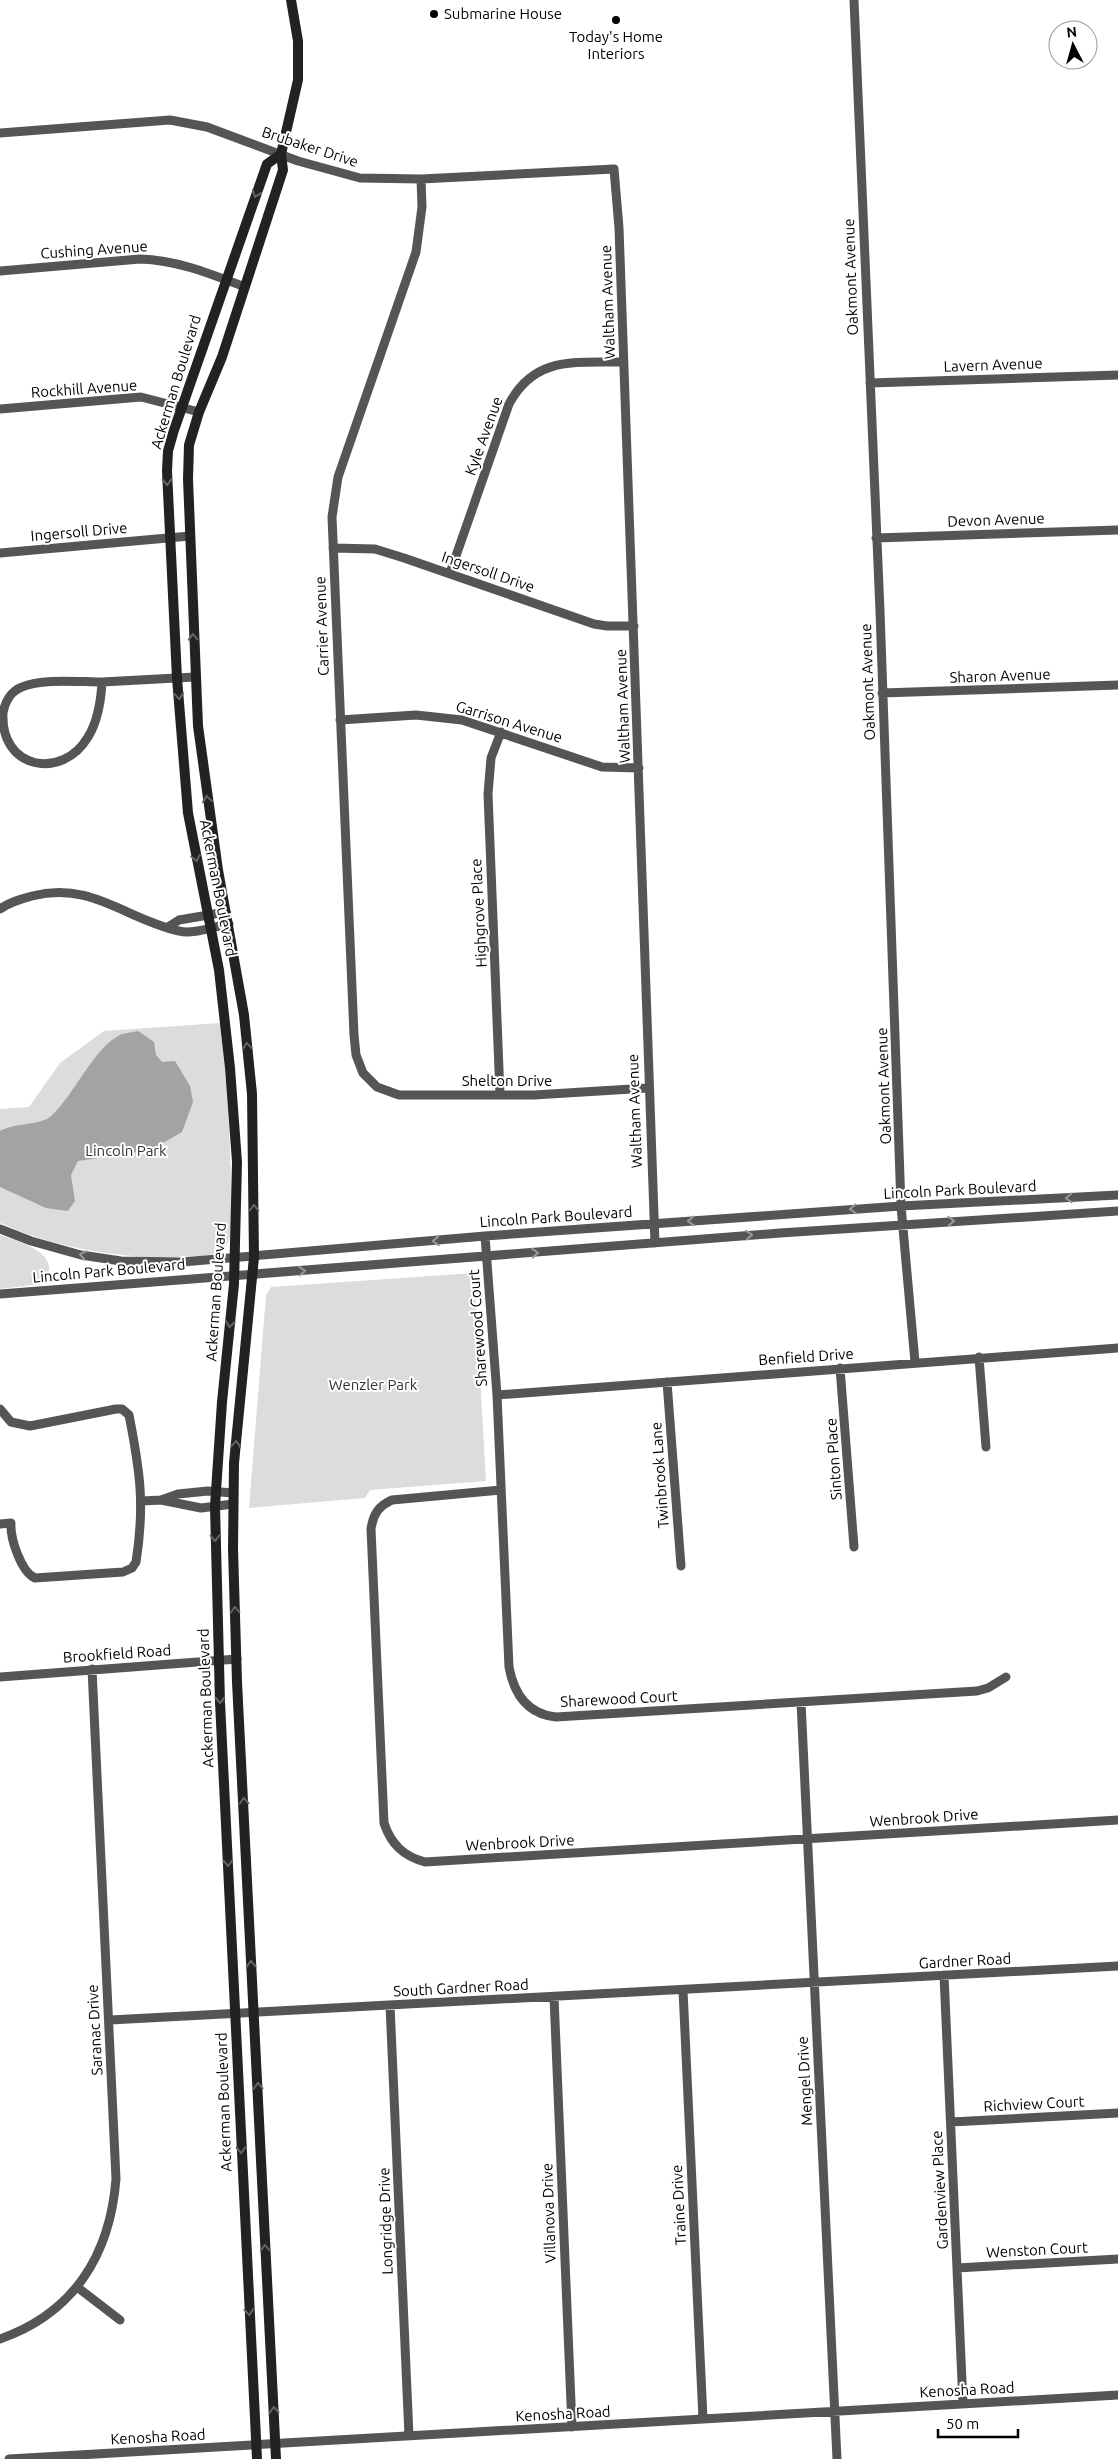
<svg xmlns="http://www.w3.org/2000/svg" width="1118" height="2459" font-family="Ubuntu,sans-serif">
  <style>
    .green { fill: #dcdcdc }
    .water { fill: #a3a3a3 }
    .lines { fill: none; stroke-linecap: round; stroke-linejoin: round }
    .street { stroke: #555; stroke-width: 9 }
    .secondary { stroke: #222; stroke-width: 10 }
    .oneway { stroke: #646464 }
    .oneway2 { stroke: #999 }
    .poi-dot { fill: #000; stroke: #fff; stroke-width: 2 }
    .labels { text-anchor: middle; stroke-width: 4; stroke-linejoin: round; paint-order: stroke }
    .poi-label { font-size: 15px; fill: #000; stroke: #fff; text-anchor: start }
    .street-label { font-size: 15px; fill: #000; stroke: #fff }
    .park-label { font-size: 15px; fill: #333; stroke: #fff }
  </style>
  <rect width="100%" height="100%" fill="#fff"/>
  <!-- green -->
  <path class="green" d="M220,1023C227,1082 231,1141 231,1201C230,1213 233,1231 228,1242C221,1258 199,1256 184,1257C121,1259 58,1249 0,1223V1109L29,1107L60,1063L104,1031Z
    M0,1235C20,1242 68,1255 41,1284L0,1289Z
    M474,1273L486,1481L370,1490L365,1498L249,1508L266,1295L271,1287Z"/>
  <!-- water -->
  <path class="water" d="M138,1031L154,1042L156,1055L162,1062L175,1061L190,1086L193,1102L182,1132L151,1150L78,1161L71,1175L75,1201L68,1211L46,1208L0,1187V1131C16,1122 40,1126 51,1116C74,1096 94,1046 122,1034C127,1033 133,1032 138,1031Z"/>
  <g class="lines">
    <!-- street -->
    <path class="street" d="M854,0L880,611L901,1206L915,1362
      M0,133L170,120L207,127L298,161L360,178L421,179L614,169L619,228L655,1243
      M421,179L422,207L416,252L338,477L332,517L354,1035L356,1055L363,1073L377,1087L399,1095H534L648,1088
      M0,271L140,259C177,260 211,274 245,287
      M870,383L1118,375
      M0,409L141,397L199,412
      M876,538L1118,530
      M333,548L375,549L404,558L594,624L607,626H634
      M0,553L190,536
      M450,573L509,404C535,355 576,363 624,362
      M102,682C101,700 98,721 88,737C62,781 0,769 3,713C5,702 11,691 22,687C42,678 79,682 102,682Z
      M102,682L195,677
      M882,693L1118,685
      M340,720L416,715L462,720L602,767L639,768
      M0,909C10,902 21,899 32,896C92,881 125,919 179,931C193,935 215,926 229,924
      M168,927L179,920L226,912
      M500,1095L488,794L491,758L501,732
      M0,1229L31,1241L81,1255L121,1261L182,1262L485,1236L901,1206L1118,1195
      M485,1236L497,1395L509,1667C514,1694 527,1714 556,1717L977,1691L988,1688L1006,1677
      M0,1294L780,1233L1118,1211
      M979,1357L986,1447
      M840,1368L854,1547
      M667,1382L681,1566
      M497,1395L1118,1348
      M0,1409L11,1422L30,1426L116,1409H122L129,1415C140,1471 145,1505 136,1562L132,1568L123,1572L35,1578C21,1572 10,1538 11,1523L0,1524
      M501,1490L392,1500C378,1506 373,1515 371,1529L384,1823C391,1844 403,1856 425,1862L1118,1820
      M161,1500L201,1508L233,1504
      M142,1501L161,1500L178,1494L208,1491L233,1493
      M0,1677L237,1659
      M801,1702L837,2459
      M944,1975L963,2404
      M683,1990L703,2419
      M554,1997L572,2427
      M390,2005L409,2436
      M110,2020L1118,1966
      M951,2122L1118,2113
      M957,2268L1118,2259
      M77,2287L120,2320
      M0,2339C74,2313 110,2255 116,2179L92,1669
      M9,2459L1118,2395"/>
    <!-- secondary -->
    <path class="secondary" d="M257,2459L220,1702L215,1506L222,1402L234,1284L237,1162L230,1068L219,970L188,813L177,678L167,471L168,451L174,430L267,164L281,154
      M276,2459L237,1682L233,1549L234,1463L254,1257L252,1094L244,1015L218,870L198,726L188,479L189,445L199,412L222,357L283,170L281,154L298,80V41L291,0"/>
  </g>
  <!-- one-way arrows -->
  <defs><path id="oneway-chevron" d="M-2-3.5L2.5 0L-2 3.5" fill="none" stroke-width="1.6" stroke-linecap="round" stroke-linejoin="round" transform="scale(1.25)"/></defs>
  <g class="oneway">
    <use href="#oneway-chevron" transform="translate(256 194) rotate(110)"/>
    <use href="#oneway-chevron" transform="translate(167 482) rotate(89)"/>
    <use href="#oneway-chevron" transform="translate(193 637) rotate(-92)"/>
    <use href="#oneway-chevron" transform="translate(179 696) rotate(85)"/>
    <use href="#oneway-chevron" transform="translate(207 799) rotate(-98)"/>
    <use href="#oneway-chevron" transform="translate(196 858) rotate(79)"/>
    <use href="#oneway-chevron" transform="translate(247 1046) rotate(-96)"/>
    <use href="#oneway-chevron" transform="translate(254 1208) rotate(-90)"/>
    <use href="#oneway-chevron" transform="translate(230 1324) rotate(96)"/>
    <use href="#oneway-chevron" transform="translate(236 1444) rotate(-85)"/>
    <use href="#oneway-chevron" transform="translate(215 1538) rotate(89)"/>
    <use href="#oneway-chevron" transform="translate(235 1610) rotate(-92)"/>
    <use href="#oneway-chevron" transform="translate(220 1700) rotate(88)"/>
    <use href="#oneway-chevron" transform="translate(244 1801) rotate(-93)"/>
    <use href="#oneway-chevron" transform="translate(228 1863) rotate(87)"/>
    <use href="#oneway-chevron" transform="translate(251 1964) rotate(-93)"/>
    <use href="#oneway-chevron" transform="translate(258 2086) rotate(-93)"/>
    <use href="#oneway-chevron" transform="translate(241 2150) rotate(88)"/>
    <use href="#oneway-chevron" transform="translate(265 2248) rotate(-92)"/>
    <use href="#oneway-chevron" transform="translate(249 2312) rotate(86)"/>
    <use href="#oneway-chevron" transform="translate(274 2410) rotate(-93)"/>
  </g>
  <g class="oneway2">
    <use href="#oneway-chevron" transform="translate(1069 1198) rotate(177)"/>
    <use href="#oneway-chevron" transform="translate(853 1209) rotate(176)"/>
    <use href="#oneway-chevron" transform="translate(691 1221) rotate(176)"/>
    <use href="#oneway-chevron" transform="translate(951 1221) rotate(-4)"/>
    <use href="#oneway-chevron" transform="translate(749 1235) rotate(-5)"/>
    <use href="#oneway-chevron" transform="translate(436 1241) rotate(175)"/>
    <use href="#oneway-chevron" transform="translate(535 1253) rotate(-5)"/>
    <use href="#oneway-chevron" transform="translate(83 1255) rotate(-169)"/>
    <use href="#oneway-chevron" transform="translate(302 1271) rotate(-4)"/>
  </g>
  <!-- markers -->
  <g class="poi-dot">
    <circle cx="434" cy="14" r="5"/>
    <circle cx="616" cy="20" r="5"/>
  </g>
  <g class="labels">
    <!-- poi labels -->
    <g class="poi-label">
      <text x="444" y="19">Submarine House</text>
      <text x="616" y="42" text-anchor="middle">Today's Home<tspan x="616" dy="17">Interiors</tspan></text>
    </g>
    <!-- street labels -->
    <g class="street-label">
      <text transform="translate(310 147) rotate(18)" y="5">Brubaker Drive</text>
      <text transform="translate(94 250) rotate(-4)" y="5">Cushing Avenue</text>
      <text transform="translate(851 277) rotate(-92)" y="5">Oakmont Avenue</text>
      <text transform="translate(608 302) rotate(-92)" y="5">Waltham Avenue</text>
      <text transform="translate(993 365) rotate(-2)" y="5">Lavern Avenue</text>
      <text transform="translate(176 382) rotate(-73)" y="5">Ackerman Boulevard</text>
      <text transform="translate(84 389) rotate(-4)" y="5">Rockhill Avenue</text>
      <text transform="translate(484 436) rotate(-70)" y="5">Kyle Avenue</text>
      <text transform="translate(996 520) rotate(-2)" y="5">Devon Avenue</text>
      <text transform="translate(79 532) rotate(-5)" y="5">Ingersoll Drive</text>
      <text transform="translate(488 572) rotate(19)" y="5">Ingersoll Drive</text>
      <text transform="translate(322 626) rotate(-92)" y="5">Carrier Avenue</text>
      <text transform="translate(1000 676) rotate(-2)" y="5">Sharon Avenue</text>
      <text transform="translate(868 682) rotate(-92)" y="5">Oakmont Avenue</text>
      <text transform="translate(623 706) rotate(-92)" y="5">Waltham Avenue</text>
      <text transform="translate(509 722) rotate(17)" y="5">Garrison Avenue</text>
      <text transform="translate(218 888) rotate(79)" y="5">Ackerman Boulevard</text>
      <text transform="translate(479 913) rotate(-93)" y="5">Highgrove Place</text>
      <text x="507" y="1086">Shelton Drive</text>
      <text transform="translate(884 1086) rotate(-92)" y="5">Oakmont Avenue</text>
      <text transform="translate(635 1111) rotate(-92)" y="5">Waltham Avenue</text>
      <text transform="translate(960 1190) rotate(-3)" y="5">Lincoln Park Boulevard</text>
      <text transform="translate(556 1217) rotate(-4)" y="5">Lincoln Park Boulevard</text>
      <text transform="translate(109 1271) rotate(-5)" y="5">Lincoln Park Boulevard</text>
      <text transform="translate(216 1292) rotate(-86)" y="5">Ackerman Boulevard</text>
      <text transform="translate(478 1328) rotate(-94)" y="5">Sharewood Court</text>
      <text transform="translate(806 1357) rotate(-4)" y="5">Benfield Drive</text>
      <text transform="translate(834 1459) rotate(-94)" y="5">Sinton Place</text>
      <text transform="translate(660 1475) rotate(-94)" y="5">Twinbrook Lane</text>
      <text transform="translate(117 1654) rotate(-4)" y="5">Brookfield Road</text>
      <text transform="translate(206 1698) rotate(-92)" y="5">Ackerman Boulevard</text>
      <text transform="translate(619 1699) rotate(-3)" y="5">Sharewood Court</text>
      <text transform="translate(924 1818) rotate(-4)" y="5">Wenbrook Drive</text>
      <text transform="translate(520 1843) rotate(-3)" y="5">Wenbrook Drive</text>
      <text transform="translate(965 1961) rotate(-3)" y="5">Gardner Road</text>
      <text transform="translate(461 1988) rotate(-3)" y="5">South Gardner Road</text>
      <text transform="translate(95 2030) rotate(-93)" y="5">Saranac Drive</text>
      <text transform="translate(805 2081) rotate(-93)" y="5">Mengel Drive</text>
      <text transform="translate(224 2102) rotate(-92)" y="5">Ackerman Boulevard</text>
      <text transform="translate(1034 2104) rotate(-3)" y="5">Richview Court</text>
      <text transform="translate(940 2190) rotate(-93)" y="5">Gardenview Place</text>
      <text transform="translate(679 2205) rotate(-93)" y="5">Traine Drive</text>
      <text transform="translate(549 2213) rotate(-92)" y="5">Villanova Drive</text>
      <text transform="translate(386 2221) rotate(-92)" y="5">Longridge Drive</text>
      <text transform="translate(1037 2250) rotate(-3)" y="5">Wenston Court</text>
      <text transform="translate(967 2390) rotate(-3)" y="5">Kenosha Road</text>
      <text transform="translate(563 2414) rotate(-3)" y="5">Kenosha Road</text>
      <text transform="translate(158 2437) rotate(-3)" y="5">Kenosha Road</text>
    </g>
    <!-- park labels -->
    <g class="park-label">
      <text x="126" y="1156">Lincoln Park</text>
      <text x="373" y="1390">Wenzler Park</text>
    </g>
  </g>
  <!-- north arrow -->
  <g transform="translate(1073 45) rotate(354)"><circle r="24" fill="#ffffff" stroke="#999999"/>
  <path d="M0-4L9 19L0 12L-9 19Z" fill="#000000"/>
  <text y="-8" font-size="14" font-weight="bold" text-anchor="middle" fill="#000000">N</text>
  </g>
  <!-- scale -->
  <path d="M938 2429v8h80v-8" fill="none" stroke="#000000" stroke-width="2.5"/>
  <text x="946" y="2429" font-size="15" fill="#000000" stroke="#ffffff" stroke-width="4" paint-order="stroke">50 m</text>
</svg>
